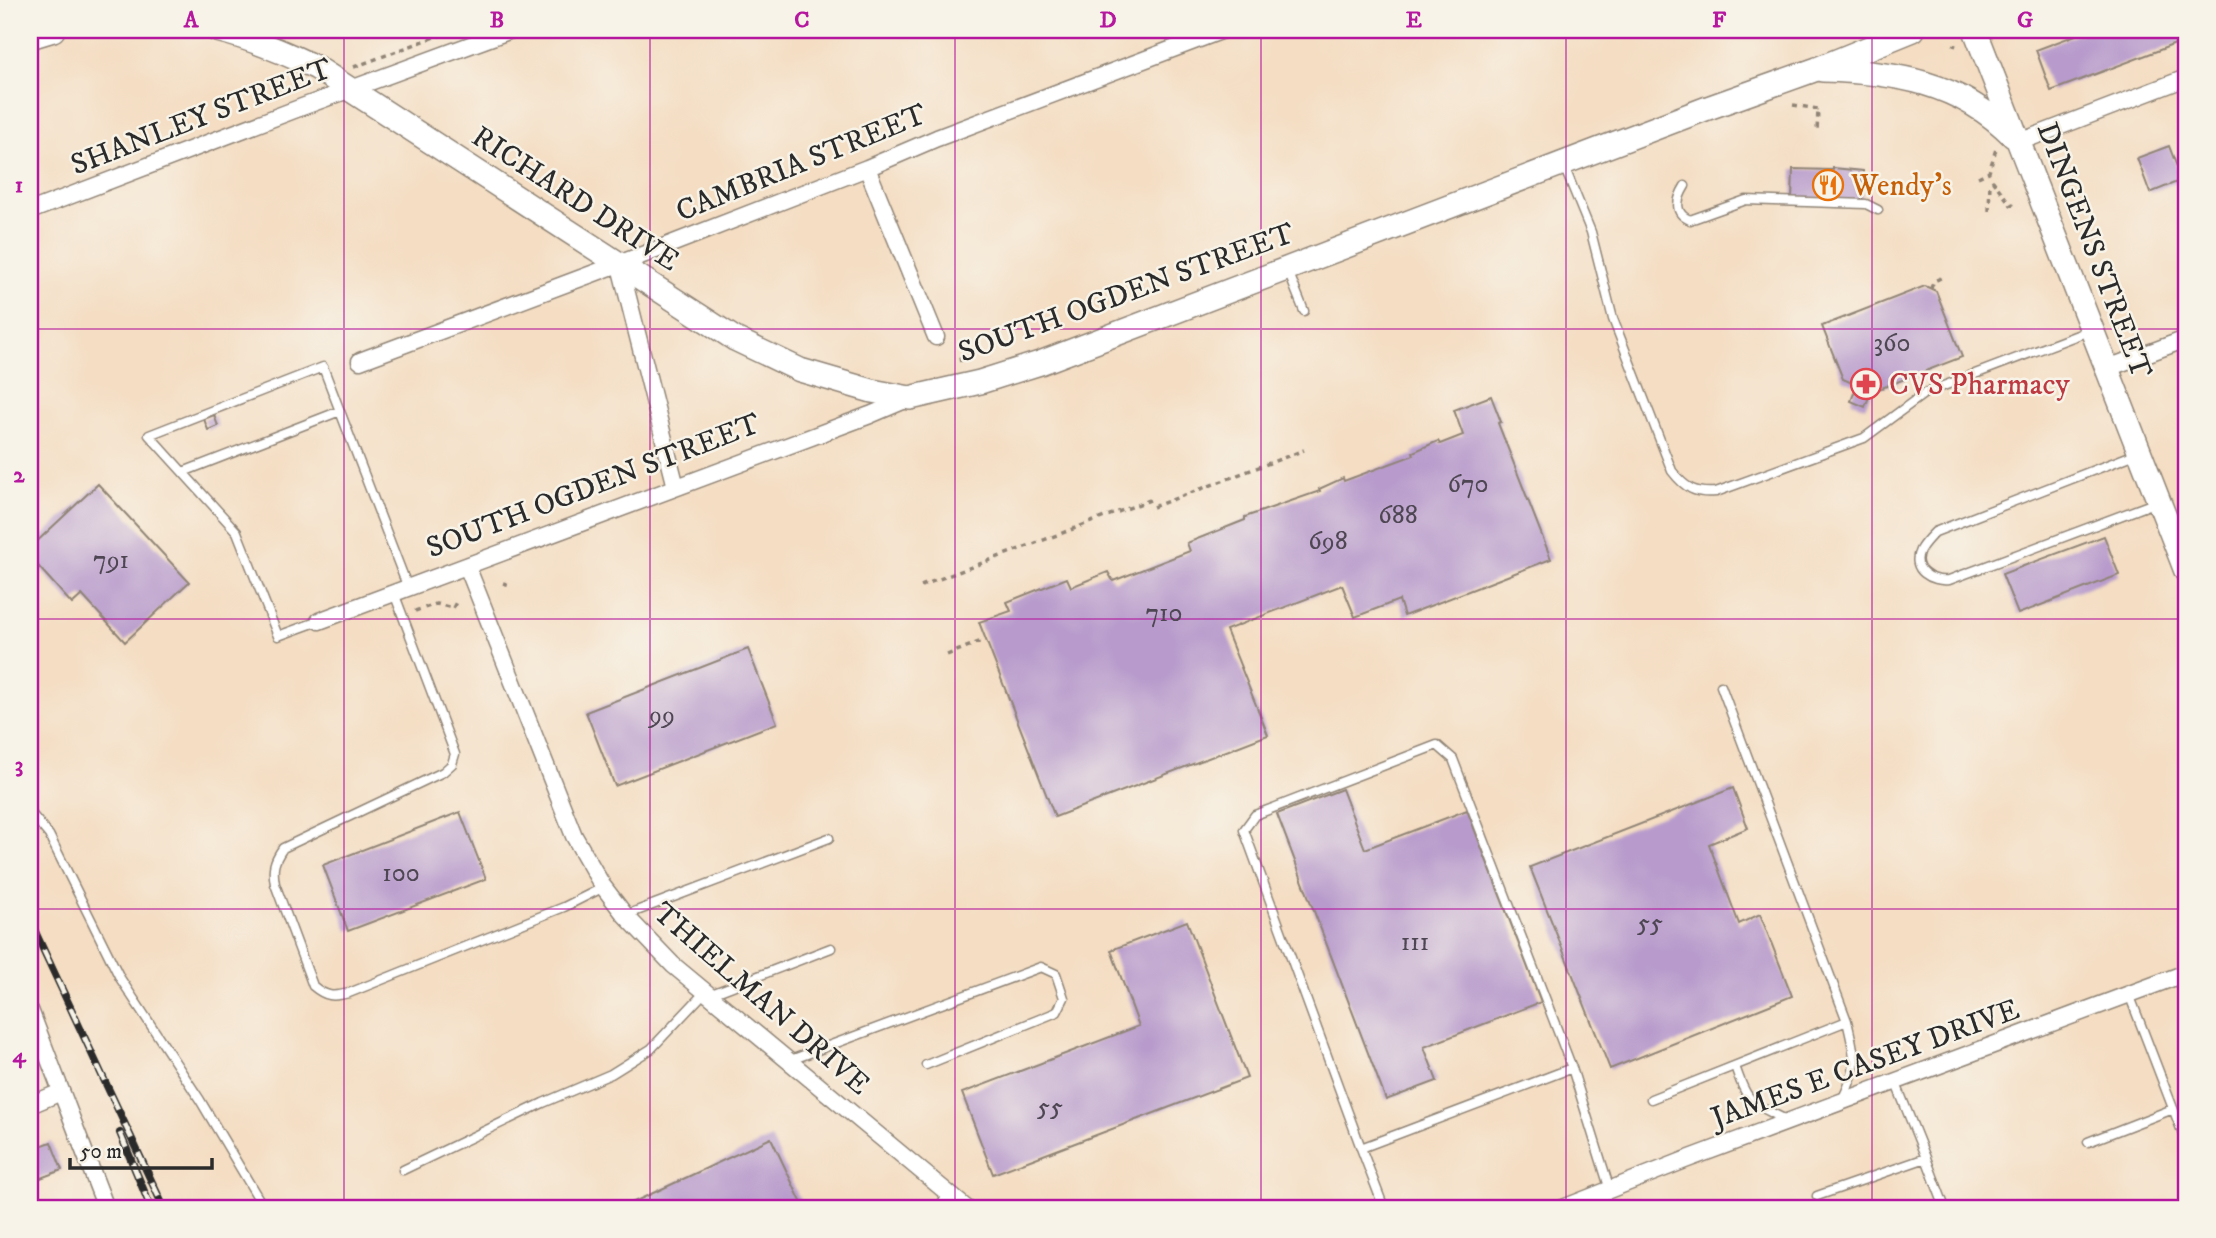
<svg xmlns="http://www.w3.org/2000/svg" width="2216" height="1238" font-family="'IM FELL DW Pica',serif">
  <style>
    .building { fill: #b89bcc }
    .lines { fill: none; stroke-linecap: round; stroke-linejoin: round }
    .lane-casing { stroke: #908476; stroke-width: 11 }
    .street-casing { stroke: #908476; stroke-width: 19 }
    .secondary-casing { stroke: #908476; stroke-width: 26 }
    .path { stroke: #908476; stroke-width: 3.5; stroke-dasharray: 5 5; stroke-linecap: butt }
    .lane { stroke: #fff; stroke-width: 8 }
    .street { stroke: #fff; stroke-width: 16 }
    .secondary { stroke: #fff; stroke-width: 23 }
    .rail-casing { stroke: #2b2b2b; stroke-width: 8 }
    .rail { stroke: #f7f3e8; stroke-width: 5; stroke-dasharray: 16; stroke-linecap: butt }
    .grid { fill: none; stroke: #b5179e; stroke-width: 2; stroke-opacity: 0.55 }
    .labels { text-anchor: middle; stroke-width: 5; stroke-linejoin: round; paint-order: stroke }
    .number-label { font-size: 26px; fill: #4e4753 }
    .street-label { font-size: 30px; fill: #2b2b2b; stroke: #f7f3e8 }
    .food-label { font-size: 30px; fill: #c56008; stroke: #f7f3e8; text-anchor: start }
    .health-label { font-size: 30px; fill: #be3a42; stroke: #f7f3e8; text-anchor: start }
    .neatline { fill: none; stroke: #b5179e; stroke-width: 2.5 }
    .grid-label { font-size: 23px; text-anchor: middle; font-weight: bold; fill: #b5179e }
  </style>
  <rect width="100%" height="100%" fill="#f7f3e8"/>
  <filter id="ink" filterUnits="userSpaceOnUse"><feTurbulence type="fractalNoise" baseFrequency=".0143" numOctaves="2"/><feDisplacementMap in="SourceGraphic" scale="14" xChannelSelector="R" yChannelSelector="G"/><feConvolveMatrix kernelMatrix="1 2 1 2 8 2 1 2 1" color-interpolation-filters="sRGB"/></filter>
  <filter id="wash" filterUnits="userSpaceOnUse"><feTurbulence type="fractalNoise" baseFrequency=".00686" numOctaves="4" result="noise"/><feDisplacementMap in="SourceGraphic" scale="28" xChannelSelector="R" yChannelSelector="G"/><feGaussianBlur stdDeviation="1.57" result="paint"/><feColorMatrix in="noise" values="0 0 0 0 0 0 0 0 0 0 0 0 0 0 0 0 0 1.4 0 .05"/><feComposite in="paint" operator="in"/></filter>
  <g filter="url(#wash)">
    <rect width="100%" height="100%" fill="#f4ddc2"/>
    <g id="blocks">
      <!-- building -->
      <path class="building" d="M2089,30H2186V40L2051,91L2036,50Z
        M2169,146L2182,180L2150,193L2137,158Z
        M1833,168L1863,171L1862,202L1792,200L1793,169L1833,170Z
        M1925,286L1936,291L1962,357L1871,392L1865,407L1851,401L1857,385L1843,379L1822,326Z
        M1491,396L1501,422L1498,423L1551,559L1404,616L1399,600L1355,617L1342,585L1226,630L1268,735L1055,817L979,622L1011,611L1007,602L1067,578L1071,587L1108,572L1113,581L1190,551L1187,543L1245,520V517L1320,491L1319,489L1343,478L1344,481L1414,455L1413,452L1438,441L1440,444L1463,435L1454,410Z
        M214,415L218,426L208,430L204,419Z
        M98,484L189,582L125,642L82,595L72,604L30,557V548Z
        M2104,536L2119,575L2018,614L2002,574Z
        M748,649L777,723L615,786L586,712Z
        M1733,788L1748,828L1709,844L1739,924L1760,914L1792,996L1610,1069L1530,867Z
        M1342,789L1365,849L1467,810L1541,1002L1424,1047L1437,1081L1386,1100L1277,814Z
        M460,812L486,879L348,931L323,865Z
        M1187,921L1247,1078L993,1174L962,1093L1139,1026L1111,950Z
        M771,1138L804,1208H621Z
        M51,1142L62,1170L30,1182V1150Z"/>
    </g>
  </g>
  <g filter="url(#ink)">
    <use href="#blocks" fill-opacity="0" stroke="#908476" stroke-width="2"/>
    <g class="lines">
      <!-- lane casing -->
      <g class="lane-casing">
        <path id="lane" d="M1564,166L1591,232L1613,319L1672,471C1685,488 1695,494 1716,492L1864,438L1925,393L2091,330
          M1685,186C1677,199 1673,213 1690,220L1746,200L1866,204L1878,210
          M1288,271L1304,311
          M2138,453L1935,532C1930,537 1924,543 1920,550C1910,570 1932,582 1949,580L2157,502
          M183,472L340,411
          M394,593L455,754L452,764L443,772L283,848C274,861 272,868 275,884L313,986C326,997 333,997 349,993L564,907L604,887
          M319,621L278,636L237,532L149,435L323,367L408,588
          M30,812L49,835L120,978L200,1100L264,1208
          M626,915L829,838
          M2129,994L2186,1142
          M709,995L831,948
          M788,1061L1041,967L1056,974L1064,998L1057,1012L926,1065
          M1735,1066C1748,1106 1752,1102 1788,1121
          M1843,1098C1859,1066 1855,1055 1847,1021
          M1651,1099L1847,1021L1721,686
          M2088,1142L2173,1109
          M1361,1148L1244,830L1255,815L1437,745L1453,759L1572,1068
          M1926,1158L1945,1208
          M403,1170L543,1103L611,1074L651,1049L705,992
          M1817,1196L1926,1158L1895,1081
          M938,1208L949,1194
          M1384,1208L1361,1148L1572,1068L1610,1190"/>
      </g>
      <!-- street casing -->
      <g class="street-casing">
        <path id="street" d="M2019,142L2186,78
          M867,168L936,337
          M30,211L302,107L511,30
          M619,262L676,487
          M360,361L653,251L867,168L937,138L1223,30
          M2108,368L2186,339
          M467,566L574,836L602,885L625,915L673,965L966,1208
          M319,621L870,415L910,398
          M30,1010L106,1208
          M30,1105L61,1092
          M1563,1208L1685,1160L2186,973"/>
      </g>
      <!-- secondary casing -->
      <g class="secondary-casing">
        <path id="secondary" d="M217,30C253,39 284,52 317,68L735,339L800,370L872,391L910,398L980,382L1040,363L1705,109L1817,69L1913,30
          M1975,30L2186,571
          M30,37L53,30
          M1823,70C1895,72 1960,82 2013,136"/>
      </g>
      <!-- path -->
      <path class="path" d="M1954,47L1955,44
        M354,67L454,30
        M1793,105L1818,109L1817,132
        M1978,177L1989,172L1996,149
        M1989,211L1990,183L1993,181L2011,205L2015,203
        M1931,288L1934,281L1943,277
        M960,357L961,363
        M1153,507L1304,450
        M503,583L510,585
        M921,586L1150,500
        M415,611L436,604L453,608L456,602
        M947,655L984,640"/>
      <!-- lane -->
      <use href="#lane" class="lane"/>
      <!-- street -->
      <use href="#street" class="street"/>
      <!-- secondary -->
      <use href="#secondary" class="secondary"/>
      <!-- rail casing -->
      <g class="rail-casing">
        <path id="rail" d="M30,921L164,1208
          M120,1133L151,1208"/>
      </g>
      <!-- rail -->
      <use href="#rail" class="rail"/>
    </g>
  </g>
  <!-- grid -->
  <path class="grid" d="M344,30V1208M650,30V1208M955,30V1208M1261,30V1208M1566,30V1208M1872,30V1208M30,329H2186M30,619H2186M30,909H2186"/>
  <!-- icons -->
  <defs>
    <g id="restaurant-ring" transform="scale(1.575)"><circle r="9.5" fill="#f7f3e8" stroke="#e8710a" stroke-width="1.5"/><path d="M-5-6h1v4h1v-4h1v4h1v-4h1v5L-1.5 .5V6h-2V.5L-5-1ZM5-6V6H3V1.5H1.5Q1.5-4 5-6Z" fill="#e8710a"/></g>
    <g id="pharmacy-ring" transform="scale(1.575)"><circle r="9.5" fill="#f7f3e8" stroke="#e0444e" stroke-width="1.5"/><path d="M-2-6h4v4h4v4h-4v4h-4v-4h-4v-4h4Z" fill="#e0444e"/></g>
  </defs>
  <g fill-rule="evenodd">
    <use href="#restaurant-ring" x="1828" y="185"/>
    <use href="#pharmacy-ring" x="1866" y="384"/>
  </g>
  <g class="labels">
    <!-- number labels -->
    <g class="number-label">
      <text x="1892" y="351">360</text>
      <text x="1468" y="492">670</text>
      <text x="1398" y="523">688</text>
      <text x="1328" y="549">698</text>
      <text x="111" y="568">791</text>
      <text x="1164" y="621">710</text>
      <text x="662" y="723">99</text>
      <text x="401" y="881">100</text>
      <text x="1650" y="931">55</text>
      <text x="1415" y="950">111</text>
      <text x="1050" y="1115">55</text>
    </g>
    <!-- street labels -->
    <g class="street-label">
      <text transform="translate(201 116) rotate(-21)" y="10">SHANLEY STREET</text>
      <text transform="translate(801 162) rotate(-22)" y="10">CAMBRIA STREET</text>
      <text transform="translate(576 198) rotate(33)" y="10">RICHARD DRIVE</text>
      <text transform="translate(2095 250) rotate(69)" y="10">DINGENS STREET</text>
      <text transform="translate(1126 292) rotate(-20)" y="10">SOUTH OGDEN STREET</text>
      <text transform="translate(593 485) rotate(-21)" y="10">SOUTH OGDEN STREET</text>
      <text transform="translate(762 998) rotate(41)" y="10">THIELMAN DRIVE</text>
      <text transform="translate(1865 1063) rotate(-20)" y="10">JAMES E CASEY DRIVE</text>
    </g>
    <!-- food labels -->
    <g class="food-label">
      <text x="1851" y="195">Wendy's</text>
    </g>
    <!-- health labels -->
    <g class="health-label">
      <text x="1889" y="394">CVS Pharmacy</text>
    </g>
  </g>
  <!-- margin -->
  <rect width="2216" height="1238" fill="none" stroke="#f7f3e8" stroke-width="77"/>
  <!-- scale -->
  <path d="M70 1158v10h142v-10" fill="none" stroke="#2b2b2b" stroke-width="3.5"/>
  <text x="80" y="1158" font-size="21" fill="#2b2b2b" stroke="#f7f3e8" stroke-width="5" paint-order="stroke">50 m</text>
  <rect x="38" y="38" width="2140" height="1162" class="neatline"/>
  <g class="grid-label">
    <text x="191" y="27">A</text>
    <text x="497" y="27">B</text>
    <text x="802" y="27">C</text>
    <text x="1108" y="27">D</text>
    <text x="1414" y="27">E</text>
    <text x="1719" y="27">F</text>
    <text x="2025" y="27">G</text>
    <text x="19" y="192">1</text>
    <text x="19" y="482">2</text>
    <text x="19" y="772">3</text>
    <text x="19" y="1062">4</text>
  </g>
</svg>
